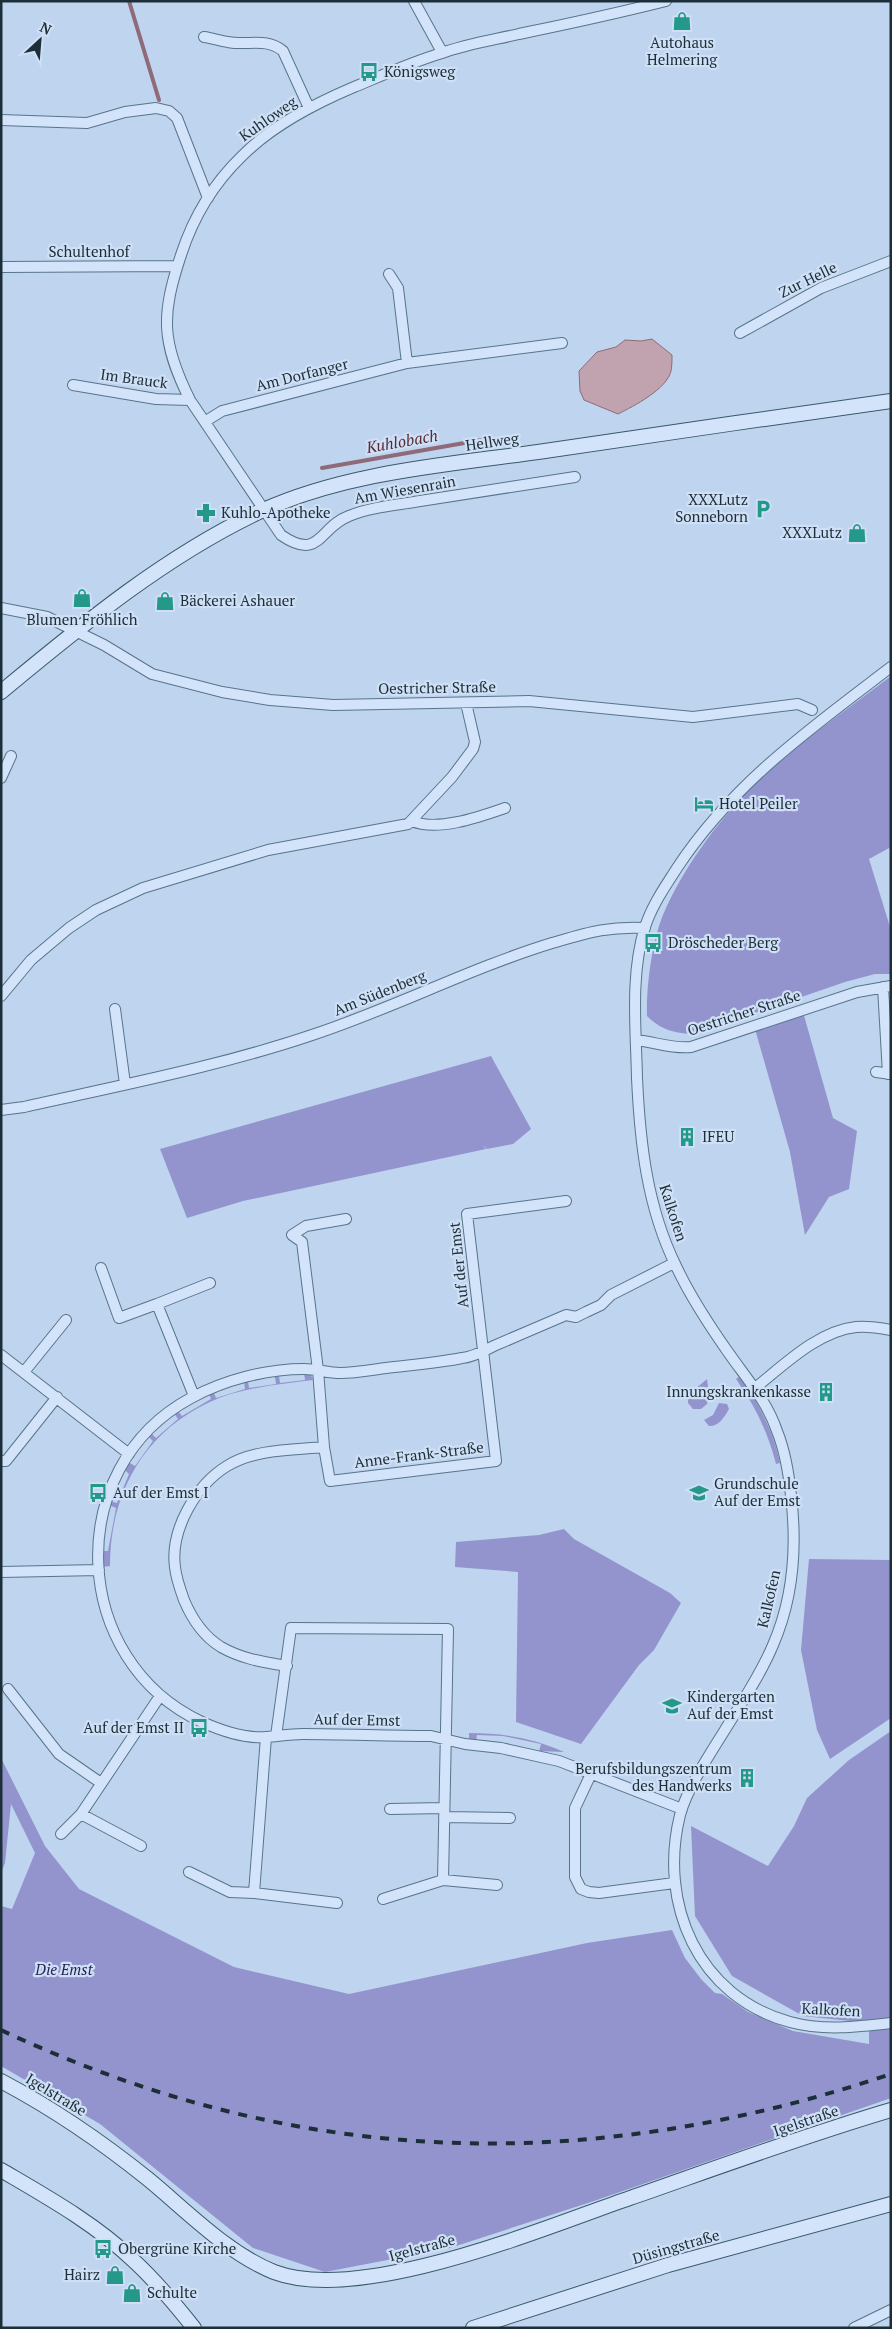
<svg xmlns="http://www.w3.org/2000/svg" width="892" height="2329" font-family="'PT Serif',serif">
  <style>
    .green { fill: #9394cd }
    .water { fill: #c1a3af; stroke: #8f6a78 }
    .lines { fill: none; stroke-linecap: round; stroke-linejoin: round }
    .stream { stroke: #8f6a78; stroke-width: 4 }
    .street-casing { stroke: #577588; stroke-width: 12 }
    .secondary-casing { stroke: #3a586a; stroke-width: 16 }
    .street { stroke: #d3e3fa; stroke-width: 10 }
    .secondary { stroke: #d3e3fa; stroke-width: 14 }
    .rail { stroke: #1c2e37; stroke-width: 4; stroke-dasharray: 9 9; stroke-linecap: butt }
    .labels { text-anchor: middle; stroke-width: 4.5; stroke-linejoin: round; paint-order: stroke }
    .poi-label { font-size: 15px; fill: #1c2e37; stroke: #cfe0f6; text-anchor: start }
    .street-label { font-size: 15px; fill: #1c2e37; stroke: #cfe0f6 }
    .park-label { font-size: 15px; font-style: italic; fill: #282254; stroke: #cfe0f6 }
    .water-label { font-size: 16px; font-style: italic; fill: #572b34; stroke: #cfe0f6 }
  </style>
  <rect width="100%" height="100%" fill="#bfd4ef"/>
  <!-- green -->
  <path class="green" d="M891,676V847L869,859L891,930V974H875L845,982L693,1034C674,1033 661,1030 647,1016C646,990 651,951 659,926C675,878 720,817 757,782C798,743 846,710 891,676Z
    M803,1012L833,1118L857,1131L849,1189L829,1197L805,1235L790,1152L755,1029Z
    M491,1056L531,1129L513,1144L487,1149L483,1145L486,1149L243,1201L187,1218L160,1149Z
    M304,1373L311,1375L313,1380C282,1384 249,1387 219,1398C147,1427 110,1490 110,1566L102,1567L101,1551H108L116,1508L109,1505L110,1501L117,1503L129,1474L124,1469L128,1462L135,1466L153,1441L148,1436L151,1433L156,1438L178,1419L174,1413L178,1411L182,1416L211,1399L209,1393L213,1391L216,1398L245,1389L244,1382L248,1381L249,1388L276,1384L275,1377L279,1376L280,1383L305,1380Z
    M740,1376C759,1404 773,1430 780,1463L776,1464C768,1432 755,1406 736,1379Z
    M707,1379L708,1387L699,1388V1398H708L707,1404L701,1409H693L688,1403V1395Z
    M719,1403L727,1404L729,1409C725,1416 719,1427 709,1426L704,1420L713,1415Z
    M564,1529L574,1539L670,1593L681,1603L654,1650L639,1665L581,1744L516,1722L518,1572L455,1567L456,1542L539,1535Z
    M809,1559L891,1560V1718L830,1759L817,1730L801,1650Z
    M891,1731V2098L594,2201L450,2248L325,2272L253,2248L100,2124L1,2066V1906L12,1909L35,1853L11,1804L5,1863L1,1873V1758L45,1846L79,1889L234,1967L349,1994L587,1943L672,1930L685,1958L701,1979L715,1993L722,1994L748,2012L793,2031L869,2044V2023L803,2016L732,1976L695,1916L691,1826L768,1866L794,1826L807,1798L849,1760Z
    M469,1733C502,1733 534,1738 564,1752L539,1751L541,1744L503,1736L477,1735L476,1741H469Z"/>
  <!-- water -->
  <path class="water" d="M652,339L672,355C672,360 672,366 671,371C667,389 634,406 618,414L584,400L580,391L579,371L597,352L616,347L625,340L641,341Z"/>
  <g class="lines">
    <!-- stream -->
    <path class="stream" d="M129,1L159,100
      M322,468L487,439"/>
    <!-- street casing -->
    <g class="street-casing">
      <path id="street" d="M414,1L442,52
        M204,37C212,38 220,41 228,42C248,46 266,37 283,51L309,108
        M1,120L87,123L125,112L156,108L169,111L177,118L208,198
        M1,267L177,266
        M389,274L398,288L407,363
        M740,333L821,288L891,261
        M73,385L156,399L190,400
        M206,421L222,411L407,363L562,343
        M575,477C524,485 472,493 420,501C397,505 370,507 349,516C319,527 320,562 281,535L190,400C161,342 161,315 181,255C193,218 214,183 242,156C273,125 314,104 354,87C383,75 412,62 442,53C467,44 493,40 519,34C568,24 618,13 666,1
        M1,608L47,617L104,645L152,674L222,692L270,700L333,705L529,701L693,717L798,704L812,710
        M891,667C811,728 733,783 677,868C665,887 652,905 645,927C630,974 636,1029 637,1078C640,1143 647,1207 676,1266C690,1296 709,1325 728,1352C746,1378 767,1401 777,1431C785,1451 789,1475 791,1496C797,1546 793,1599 773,1645C760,1676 740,1705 723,1733C708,1757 687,1789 680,1815C658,1904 698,1997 790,2022C823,2031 857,2027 891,2023
        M1,778L11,756
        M412,821C437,832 479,817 505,808
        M883,987L888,1074
        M1,996L31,960L69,928L96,910L143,888L268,850L408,824L452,777L473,749L475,742L466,703
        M115,1009L125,1084
        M636,1040C655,1042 672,1049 691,1047L857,992L891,986
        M876,1072L891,1074
        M1,1110L24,1107C122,1085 221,1066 315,1034C396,1007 471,968 552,943C587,933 608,926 645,928
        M674,1263L611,1295L601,1305L586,1312L576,1317L566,1315C543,1325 519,1335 496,1345C485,1350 474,1357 462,1358C437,1363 411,1365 386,1368C371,1370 355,1373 340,1373C328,1373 316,1369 304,1369C266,1369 224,1380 191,1398C61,1468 70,1661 202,1722C222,1731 245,1739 267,1737C279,1736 291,1734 303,1734C345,1734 388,1736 431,1736L465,1744L501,1748L559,1761L682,1809
        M101,1268L119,1318L157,1304
        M1,1355L129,1454
        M24,1372L66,1320
        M755,1388C784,1365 818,1331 856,1327C867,1326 880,1328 891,1330
        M194,1396L157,1304L210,1283
        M324,1447L330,1481L496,1461L467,1214L566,1201
        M1,1461H6L57,1397
        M1,1572L99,1570
        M287,1666C263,1662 242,1659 221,1647C203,1636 192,1619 184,1600C180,1589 176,1578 175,1567C170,1530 196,1485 227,1466C254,1449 293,1450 324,1447L318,1370L302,1242L292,1235L306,1226L346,1219
        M8,1689L59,1754L101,1783
        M276,1736L291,1628L448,1629L443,1880L383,1899
        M266,1737L254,1893L337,1903
        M591,1774L575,1808V1877L581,1889L589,1892L599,1893L674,1883
        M390,1809L444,1808
        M81,1814L141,1846
        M444,1817L510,1818
        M61,1834L81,1814L160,1696
        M189,1872L230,1892L254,1893
        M443,1880L497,1885
        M854,2328L891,2310"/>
    </g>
    <!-- secondary casing -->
    <g class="secondary-casing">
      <path id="secondary" d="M1,692C82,625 165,556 261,511C347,472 446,465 538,452C656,435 773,417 891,401
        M1,2081C54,2109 102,2142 148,2179C187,2211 227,2253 274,2272C361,2305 543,2228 630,2198C716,2168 803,2136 891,2110
        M1,2170C47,2197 94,2223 133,2260C156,2281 175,2304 194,2328
        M473,2328L668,2265L891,2204"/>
    </g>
    <!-- street -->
    <use href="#street" class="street"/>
    <!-- secondary -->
    <use href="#secondary" class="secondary"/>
    <!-- rail -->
    <path class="rail" d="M1,2030C295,2168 584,2177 891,2074"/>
  </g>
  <!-- icons -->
  <defs>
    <g id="shop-bare" transform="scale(1.5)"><path d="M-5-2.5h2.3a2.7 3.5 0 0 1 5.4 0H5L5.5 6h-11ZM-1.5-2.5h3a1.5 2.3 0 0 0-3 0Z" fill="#259989" stroke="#cfe0f6" stroke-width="2.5" paint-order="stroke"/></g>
    <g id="bus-bare" transform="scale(1.5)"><path d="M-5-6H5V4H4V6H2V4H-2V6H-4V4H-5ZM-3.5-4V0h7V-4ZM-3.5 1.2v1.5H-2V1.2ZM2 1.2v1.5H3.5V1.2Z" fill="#259989" stroke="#cfe0f6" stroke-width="2.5" paint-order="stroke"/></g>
    <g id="parking-bare" transform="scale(1.5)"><path d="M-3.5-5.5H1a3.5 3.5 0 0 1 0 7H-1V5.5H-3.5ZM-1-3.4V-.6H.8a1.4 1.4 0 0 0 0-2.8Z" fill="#259989" stroke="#cfe0f6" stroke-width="2.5" paint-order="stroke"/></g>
    <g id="pharmacy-bare" transform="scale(1.5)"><path d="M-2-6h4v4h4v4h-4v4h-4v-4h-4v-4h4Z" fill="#259989" stroke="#cfe0f6" stroke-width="2.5" paint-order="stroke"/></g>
    <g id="hotel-bare" transform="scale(1.5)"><path d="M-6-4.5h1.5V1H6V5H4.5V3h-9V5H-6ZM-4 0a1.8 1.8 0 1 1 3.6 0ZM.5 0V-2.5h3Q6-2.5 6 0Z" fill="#259989" stroke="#cfe0f6" stroke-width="2.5" paint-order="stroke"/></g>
    <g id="building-bare" transform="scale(1.5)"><path d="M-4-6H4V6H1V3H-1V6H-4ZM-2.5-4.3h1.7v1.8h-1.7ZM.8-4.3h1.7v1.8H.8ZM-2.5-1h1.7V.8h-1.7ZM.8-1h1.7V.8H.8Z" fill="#259989" stroke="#cfe0f6" stroke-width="2.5" paint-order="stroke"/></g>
    <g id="school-bare" transform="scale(1.5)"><path d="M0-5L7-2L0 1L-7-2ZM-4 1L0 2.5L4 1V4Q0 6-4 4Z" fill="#259989" stroke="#cfe0f6" stroke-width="2.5" paint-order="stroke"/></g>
  </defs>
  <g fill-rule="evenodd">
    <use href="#shop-bare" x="682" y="21"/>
    <use href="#bus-bare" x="369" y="72"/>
    <use href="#parking-bare" x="763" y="509"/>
    <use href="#pharmacy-bare" x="206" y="513"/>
    <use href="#shop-bare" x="857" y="533"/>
    <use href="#shop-bare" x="82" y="598"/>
    <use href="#shop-bare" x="165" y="601"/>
    <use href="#hotel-bare" x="704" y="804"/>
    <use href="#bus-bare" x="653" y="943"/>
    <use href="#building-bare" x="687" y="1137"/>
    <use href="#building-bare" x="826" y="1392"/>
    <use href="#bus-bare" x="98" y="1493"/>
    <use href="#school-bare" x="699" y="1493"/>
    <use href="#school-bare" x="672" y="1706"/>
    <use href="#bus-bare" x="199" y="1728"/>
    <use href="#building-bare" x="747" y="1778"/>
    <use href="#bus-bare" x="103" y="2249"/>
    <use href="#shop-bare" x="115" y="2275"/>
    <use href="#shop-bare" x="132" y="2293"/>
  </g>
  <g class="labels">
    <!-- poi labels -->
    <g class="poi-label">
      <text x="682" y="48" text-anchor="middle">Autohaus<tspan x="682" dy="17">Helmering</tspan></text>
      <text x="384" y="77">Königsweg</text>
      <text x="748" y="505" text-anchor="end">XXXLutz<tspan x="748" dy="17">Sonneborn</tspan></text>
      <text x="221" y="518">Kuhlo-Apotheke</text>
      <text x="842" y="538" text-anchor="end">XXXLutz</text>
      <text x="180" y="606">Bäckerei Ashauer</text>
      <text x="82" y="625" text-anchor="middle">Blumen Fröhlich</text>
      <text x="719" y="809">Hotel Peiler</text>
      <text x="668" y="948">Dröscheder Berg</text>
      <text x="702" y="1142">IFEU</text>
      <text x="811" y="1397" text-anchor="end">Innungskrankenkasse</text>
      <text x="714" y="1489">Grundschule<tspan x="714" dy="17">Auf der Emst</tspan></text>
      <text x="113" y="1498">Auf der Emst I</text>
      <text x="687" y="1702">Kindergarten<tspan x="687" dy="17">Auf der Emst</tspan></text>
      <text x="184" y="1733" text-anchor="end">Auf der Emst II</text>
      <text x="732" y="1774" text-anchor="end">Berufsbildungszentrum<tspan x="732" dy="17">des Handwerks</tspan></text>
      <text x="118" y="2254">Obergrüne Kirche</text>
      <text x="100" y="2280" text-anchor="end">Hairz</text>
      <text x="147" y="2298">Schulte</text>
    </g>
    <!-- street labels -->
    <g class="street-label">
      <text transform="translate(268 119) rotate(-35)" y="5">Kuhloweg</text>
      <text x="89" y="257">Schultenhof</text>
      <text transform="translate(808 280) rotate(-26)" y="5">Zur Helle</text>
      <text transform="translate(302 375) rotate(-14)" y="5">Am Dorfanger</text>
      <text transform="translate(134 379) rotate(8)" y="5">Im Brauck</text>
      <text transform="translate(492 442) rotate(-8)" y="5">Hellweg</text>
      <text transform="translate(405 490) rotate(-10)" y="5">Am Wiesenrain</text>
      <text transform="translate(437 688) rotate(-1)" y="5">Oestricher Straße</text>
      <text transform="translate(380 993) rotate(-22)" y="5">Am Südenberg</text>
      <text transform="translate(744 1013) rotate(-18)" y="5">Oestricher Straße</text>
      <text transform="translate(673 1213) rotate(72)" y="5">Kalkofen</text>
      <text transform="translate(459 1265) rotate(-96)" y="5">Auf der Emst</text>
      <text transform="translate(419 1455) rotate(-7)" y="5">Anne-Frank-Straße</text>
      <text transform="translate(769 1599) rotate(-77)" y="5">Kalkofen</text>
      <text transform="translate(357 1720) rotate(1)" y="5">Auf der Emst</text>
      <text transform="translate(831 2010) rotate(3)" y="5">Kalkofen</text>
      <text transform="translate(56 2095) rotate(31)" y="5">Igelstraße</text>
      <text transform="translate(806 2121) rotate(-19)" y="5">Igelstraße</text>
      <text transform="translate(676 2247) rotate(-16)" y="5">Düsingstraße</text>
      <text transform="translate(422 2248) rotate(-15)" y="5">Igelstraße</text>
    </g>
    <!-- park labels -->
    <g class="park-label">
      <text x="64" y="1975">Die Emst</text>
    </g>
    <!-- water labels -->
    <g class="water-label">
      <text transform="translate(402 441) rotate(-10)" y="6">Kuhlobach</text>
    </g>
  </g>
  <!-- border -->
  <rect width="892" height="2329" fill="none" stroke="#1c2e37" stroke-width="5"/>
  <!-- north arrow -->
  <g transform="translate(40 40) rotate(26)" stroke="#cfe0f6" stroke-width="4" paint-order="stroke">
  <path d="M0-4L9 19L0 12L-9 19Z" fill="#1c2e37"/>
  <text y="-8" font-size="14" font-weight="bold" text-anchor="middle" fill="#1c2e37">N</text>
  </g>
</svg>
